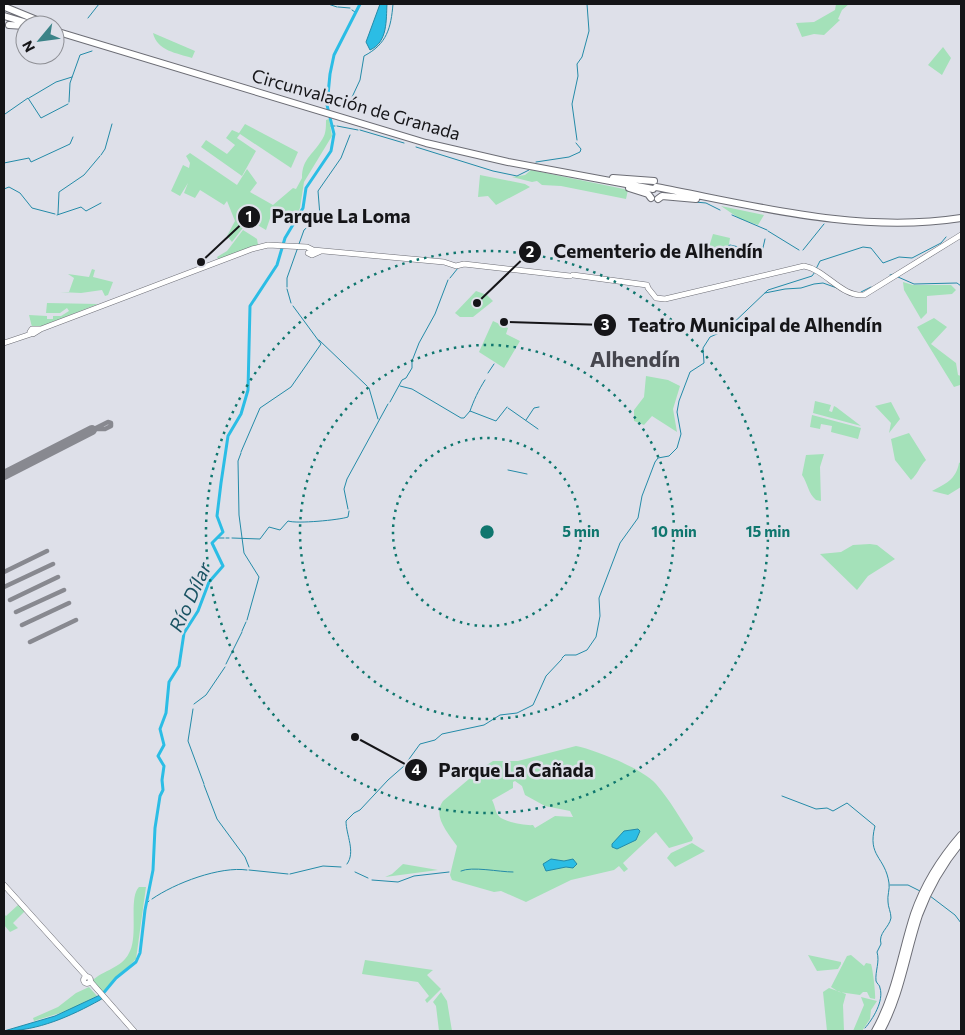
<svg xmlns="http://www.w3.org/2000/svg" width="965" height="1035" font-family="Commissioner,sans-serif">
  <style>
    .green { fill: #a4e1b9; fill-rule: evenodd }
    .water { fill: #2bbde5; stroke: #248ba8 }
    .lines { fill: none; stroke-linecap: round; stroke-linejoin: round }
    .stream { stroke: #248ba8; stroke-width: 1 }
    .river { stroke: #2bbde5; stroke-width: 3 }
    .taxiway { stroke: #888990; stroke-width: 4.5 }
    .runway { stroke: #888990; stroke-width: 10 }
    .major-casing { stroke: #6c6d75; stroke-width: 6 }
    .highway-casing { stroke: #6c6d75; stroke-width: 8 }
    .major { stroke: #fff; stroke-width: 5 }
    .highway { stroke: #fff; stroke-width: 6 }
    .ring { fill: none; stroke: #0f766e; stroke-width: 2.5; stroke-dasharray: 2.5 5 }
    .labels { text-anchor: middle; stroke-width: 5; stroke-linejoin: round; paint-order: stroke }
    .street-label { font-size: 18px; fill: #151518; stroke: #dee0e9 }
    .water-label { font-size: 19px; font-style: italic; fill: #195262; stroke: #dee0e9 }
    .district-label { font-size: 22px; font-weight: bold; fill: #46464e; stroke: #dee0e9 }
    .centre { fill: #0f766e; stroke: #dee0e9; stroke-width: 2.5 }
    .ring-label { font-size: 15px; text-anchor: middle; font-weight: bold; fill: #0f766e; stroke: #dee0e9; stroke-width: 5; stroke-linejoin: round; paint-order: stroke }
    .leader { fill: none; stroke: #151518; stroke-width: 2 }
    .callout-dot { fill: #151518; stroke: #dee0e9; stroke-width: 2 }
    .mark-label { font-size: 15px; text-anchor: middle; font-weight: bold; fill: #fff }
    .callout-label { font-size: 19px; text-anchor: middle; font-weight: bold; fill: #151518; stroke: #dee0e9; stroke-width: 5; stroke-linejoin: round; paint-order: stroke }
  </style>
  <rect width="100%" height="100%" fill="#dee0e9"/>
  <!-- green -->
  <path class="green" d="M836,4H849L842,10L838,19L840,20L824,35L814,34L802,37L796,23L814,22L835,10Z
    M153,33L195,51L192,58C177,53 157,51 153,33Z
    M943,47L951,58L942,75L928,65Z
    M329,119L332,136L304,182L300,208L293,222L273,210L266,230L249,220L232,242L227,236L235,221L227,201L224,205L200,190L195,198L184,193L188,183L180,196L171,191L183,165L189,168L190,163L186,156L190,153L237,185L247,169L257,183L250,192L273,205L293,188L296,189L302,178C302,157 315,154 324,136C326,132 326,125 326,120Z
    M245,124L298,152L291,168L240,134L237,138L256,151L242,176L201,147L206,140L227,154L235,145L226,138L232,130L239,133Z
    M531,170L619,188L628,190L626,199L561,186L542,185L537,181L532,182L512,177L525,175Z
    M480,175L525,184L530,187L496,205L488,196L478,197Z
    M721,206L764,215L758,225L740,219Z
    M243,230L257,239L258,245L218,259L217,257L227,251Z
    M713,234L730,238L727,256L708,250Z
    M92,269L95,270L93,277L113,282L108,295L105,296L102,290L81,293L60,292H69L74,278L68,274L89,277Z
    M903,282L913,285H951L956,290L952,294L927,296V313L921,319L904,290Z
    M476,291L487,295L493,301L473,317H460L455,313Z
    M47,303L98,304L37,328L32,327L29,315L47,316V319H53V316H61L69,311L67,308L60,313H46Z
    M934,318L947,327L931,344L956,363L958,375L961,376L960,385L954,387L917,327Z
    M493,321L508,328L506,334L520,341L504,368L479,352Z
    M646,376L668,380L680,386L673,409L677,432L652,416L644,425L634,421V410L644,397Z
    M815,401L831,405L829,411L832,412L834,406L836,407L861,426L813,413Z
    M891,402L900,419L889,433L891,423L875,406Z
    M812,415L861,428L858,439L831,432L832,426L821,424L820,429L810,427Z
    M909,433L926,460C919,467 918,474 911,480L895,460L891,439Z
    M824,454L820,467L821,501L816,500C808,493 808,484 802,475L806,455Z
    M961,462V487L948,495L932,491C945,484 956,480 959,463Z
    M870,544L877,545L895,559L868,576L857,590L820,554L841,552L853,545Z
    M576,746C596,750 643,769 656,784C670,800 681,820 693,838L692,841L669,848L656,832L623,863L628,869L624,872L619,866L614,870L571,880L526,902L501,891L494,892L452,880L450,875L457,846C448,833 432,816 443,801L482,768L493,761H518ZM515,781L522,786L525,795L545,806L570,811L573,817L555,816L535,828L533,825C527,826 502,822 498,815C495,811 495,805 492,800L513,788V782Z
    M692,843L705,851L675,867L667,858L671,853Z
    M403,864L438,870L385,877L392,874Z
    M139,887H146L136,959L103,993L92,981C103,970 122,968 129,953C139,936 128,898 139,887Z
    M18,905L25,911L13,923L18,928L10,932L4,925V914L6,916Z
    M808,955L841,962V964L838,969L817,971Z
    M851,955L864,966L866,963L871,964C873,970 876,996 875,999L870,998L867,992H863L860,995L839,992L831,987L847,956Z
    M365,960L433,970L427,975L441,989L427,1003L425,1000L429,996L418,982L362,974Z
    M89,987L97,996L70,1010L34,1021L33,1018L58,1007L76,993Z
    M829,988L846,994L843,1005L844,1031H827L823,992Z
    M441,992L447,1001L452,1031H439L436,1006L433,1002Z
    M861,997L877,1001L871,1010L870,1019L862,1031H853L864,1005Z"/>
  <!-- water -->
  <path class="water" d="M380,4H387C386,20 388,42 370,50L366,42Z
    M638,829L640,831L636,840L617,849L612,847V844L624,831Z
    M551,859L564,861L573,859L577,864L573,868L566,867L546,871L543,864Z
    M100,995L103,998L100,1000C71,1016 38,1031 4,1031L55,1016Z"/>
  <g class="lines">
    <!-- stream -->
    <path class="stream" d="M328,4L337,7
      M338,7L350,8
      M352,10L355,12
      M88,18L99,4
      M29,98L56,82L72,77
      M69,102L70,83L80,55L92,51
      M347,108L360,80L364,56C387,44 391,28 393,4
      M4,113L5,114L28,98L41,118L68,104
      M331,126H335
      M337,126L358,130
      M360,130L404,143
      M577,140L572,104L578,76L577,64L582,57L589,31L587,4
      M416,147L493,171L517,176L529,170
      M101,155L105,149L112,124
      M536,162L569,157L580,152L581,149L576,143
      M4,163L29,158L31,162L70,144L73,137
      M4,189L9,187L20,193L32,208L55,214
      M695,202L706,203L720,210
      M58,214L59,192L84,175L100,156
      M57,215L81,207L86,211L101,203
      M732,215L767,230
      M768,231L799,250
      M299,244L304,230L320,216L318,191L341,158L350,135
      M693,248L728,256V246L730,245L761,252
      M803,250L824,224
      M762,252L765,239
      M816,269L820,261L863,247L871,248L883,263L899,257L912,258L941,243L946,237
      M890,275L894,274
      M898,277L914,284L957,283L961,286
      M450,278L458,268
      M287,287V278L298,247
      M287,289L291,303
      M861,292L871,287
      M765,293L785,289L801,288L814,284L823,283L837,288
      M319,340L367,386
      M488,373L494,364
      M400,386L412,389L461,418H464L470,411L496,421L507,407
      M369,388L378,419
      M390,402L402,380L406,378L412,368V361L419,343L435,314L448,280
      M508,408L538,429
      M470,411C474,400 478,391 485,380
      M526,420L534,408L539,407
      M241,452L260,408L291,387L321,344L293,306
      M241,453L238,461L239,515L244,553L259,577L247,620
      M508,470L527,474
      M348,509L344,489L347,479L388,404
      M217,538H224
      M226,538H229
      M232,538L260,539L269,527L280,530L288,521C297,524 339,520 348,517L349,511
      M242,631L246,622
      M562,658L565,655H576L587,650L596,637L600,616L599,598L620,543L638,518L642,496L655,462L658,458L669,456L677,448L681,434L677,412L679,401L690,372L704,363L703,348L710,337L726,330L768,290L812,276L815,272
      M226,664L242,632
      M194,704L206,695L225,667
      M193,709L188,741L204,784
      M204,785L217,819L245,857L249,867
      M782,796L816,809L827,808L833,811L847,803L875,826C867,857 885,856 889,883C890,889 887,896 888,902C888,907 891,912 891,918C889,928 878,933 881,944L877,952C880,962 875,971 876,981C877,984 880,985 880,988C884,1001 873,1019 865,1028
      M347,864C356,852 346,835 346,821L354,813L360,810L388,780L404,766L420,744L435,740L442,734L484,725L500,715L517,713L533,705L546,676L562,659
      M249,870L288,874
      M461,871C472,866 499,872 513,872
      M355,872L368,878
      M290,874L323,866L341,867
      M372,880L398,882L414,876L449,872
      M890,885H908L922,892
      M930,896L955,915L961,923
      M152,899C175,883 220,866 247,870
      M147,903L149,901"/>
    <!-- river -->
    <path class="river" d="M101,996L116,978L136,962L140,953L145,910L153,870L155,828L160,796L163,790L162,780L164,766L158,756L164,745L160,729L166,713L169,682L179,666L184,633L198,611L209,582L223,566L212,543L223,532L217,516L221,483L228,436L241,414L248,390L250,306L277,265L285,238L303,208L306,188L331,151L334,134L327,105L330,74L334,55L360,4"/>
    <!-- taxiway -->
    <path class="taxiway" d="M92,430L108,422L111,423V426L105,429H94
      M4,572L47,551
      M4,587L53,564
      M10,600L58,577
      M16,612L64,590
      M22,625L69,603
      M30,642L76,620"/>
    <!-- runway -->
    <path class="runway" d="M4,475L92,430"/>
    <!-- major casing -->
    <g class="major-casing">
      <path id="major" d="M308,253L312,255L321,251
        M573,275L647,285L648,288
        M648,288L656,298L665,299L804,266C826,270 841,297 864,295L961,235
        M41,329H32L30,332L33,334L41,329L252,249L268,245L307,247L313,250L444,262L456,266L464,264L570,276
        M4,343L31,334
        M4,885L87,977
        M83.5 980a3.5 3.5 0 1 1 7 0a3.5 3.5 0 1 1-7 0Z
        M90,981L134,1031"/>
    </g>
    <!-- highway casing -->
    <g class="highway-casing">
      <path id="highway" d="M5,7L49,25
        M4,16L34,25
        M9,25L25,26
        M55,31L426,143L508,162L653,189
        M613,178L654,181
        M656,187C756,206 859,234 961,218
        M629,188L648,194L651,198
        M658,199L662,196L696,199
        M875,1031C896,994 901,954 914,914C924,885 941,858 961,835
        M881,1031C901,994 906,954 919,915C929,888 943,864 961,842"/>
    </g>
    <!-- major -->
    <use href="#major" class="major"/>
    <!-- highway -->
    <use href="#highway" class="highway"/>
  </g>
  <!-- distance rings -->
  <g class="ring">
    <circle cx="487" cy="532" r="94"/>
    <circle cx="487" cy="532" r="187"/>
    <circle cx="487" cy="532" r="281"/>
  </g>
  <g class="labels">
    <!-- street labels -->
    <g class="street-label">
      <text transform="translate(356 105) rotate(16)" y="6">Circunvalación de Granada</text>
    </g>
    <!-- water labels -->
    <g class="water-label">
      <text transform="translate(190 597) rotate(-65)" y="7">Río Dílar</text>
    </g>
    <!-- district labels -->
    <g class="district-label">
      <text x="635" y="367">Alhendín</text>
    </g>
  </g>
  <circle cx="487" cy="532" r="8" class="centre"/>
  <g class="ring-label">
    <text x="581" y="537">5 min</text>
    <text x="674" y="537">10 min</text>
    <text x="768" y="537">15 min</text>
  </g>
  <!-- callouts -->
  <path class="leader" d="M201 262L249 217M477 303L530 252M504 322L605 325M355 737L416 770"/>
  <g class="callout-dot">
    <circle cx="201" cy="262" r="5"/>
    <circle cx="477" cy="303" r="5"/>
    <circle cx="504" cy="322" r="5"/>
    <circle cx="355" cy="737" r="5"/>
    <circle cx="249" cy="217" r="12"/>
    <circle cx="530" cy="252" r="12"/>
    <circle cx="605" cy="325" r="12"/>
    <circle cx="416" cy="770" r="12"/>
  </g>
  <g class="mark-label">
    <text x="249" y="222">1</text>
    <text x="530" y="257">2</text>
    <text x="605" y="330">3</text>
    <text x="416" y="775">4</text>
  </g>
  <g class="callout-label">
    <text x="341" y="223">Parque La Loma</text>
    <text x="658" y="258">Cementerio de Alhendín</text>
    <text x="755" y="332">Teatro Municipal de Alhendín</text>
    <text x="516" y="777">Parque La Cañada</text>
  </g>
  <!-- border -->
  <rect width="965" height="1035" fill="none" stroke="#151518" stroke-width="10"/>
  <!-- north arrow -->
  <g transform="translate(40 40) rotate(241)"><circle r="24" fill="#dee0e9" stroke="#8e8f95"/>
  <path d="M0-4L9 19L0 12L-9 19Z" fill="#3b8388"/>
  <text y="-8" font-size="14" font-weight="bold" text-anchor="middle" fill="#151518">N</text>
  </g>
</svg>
